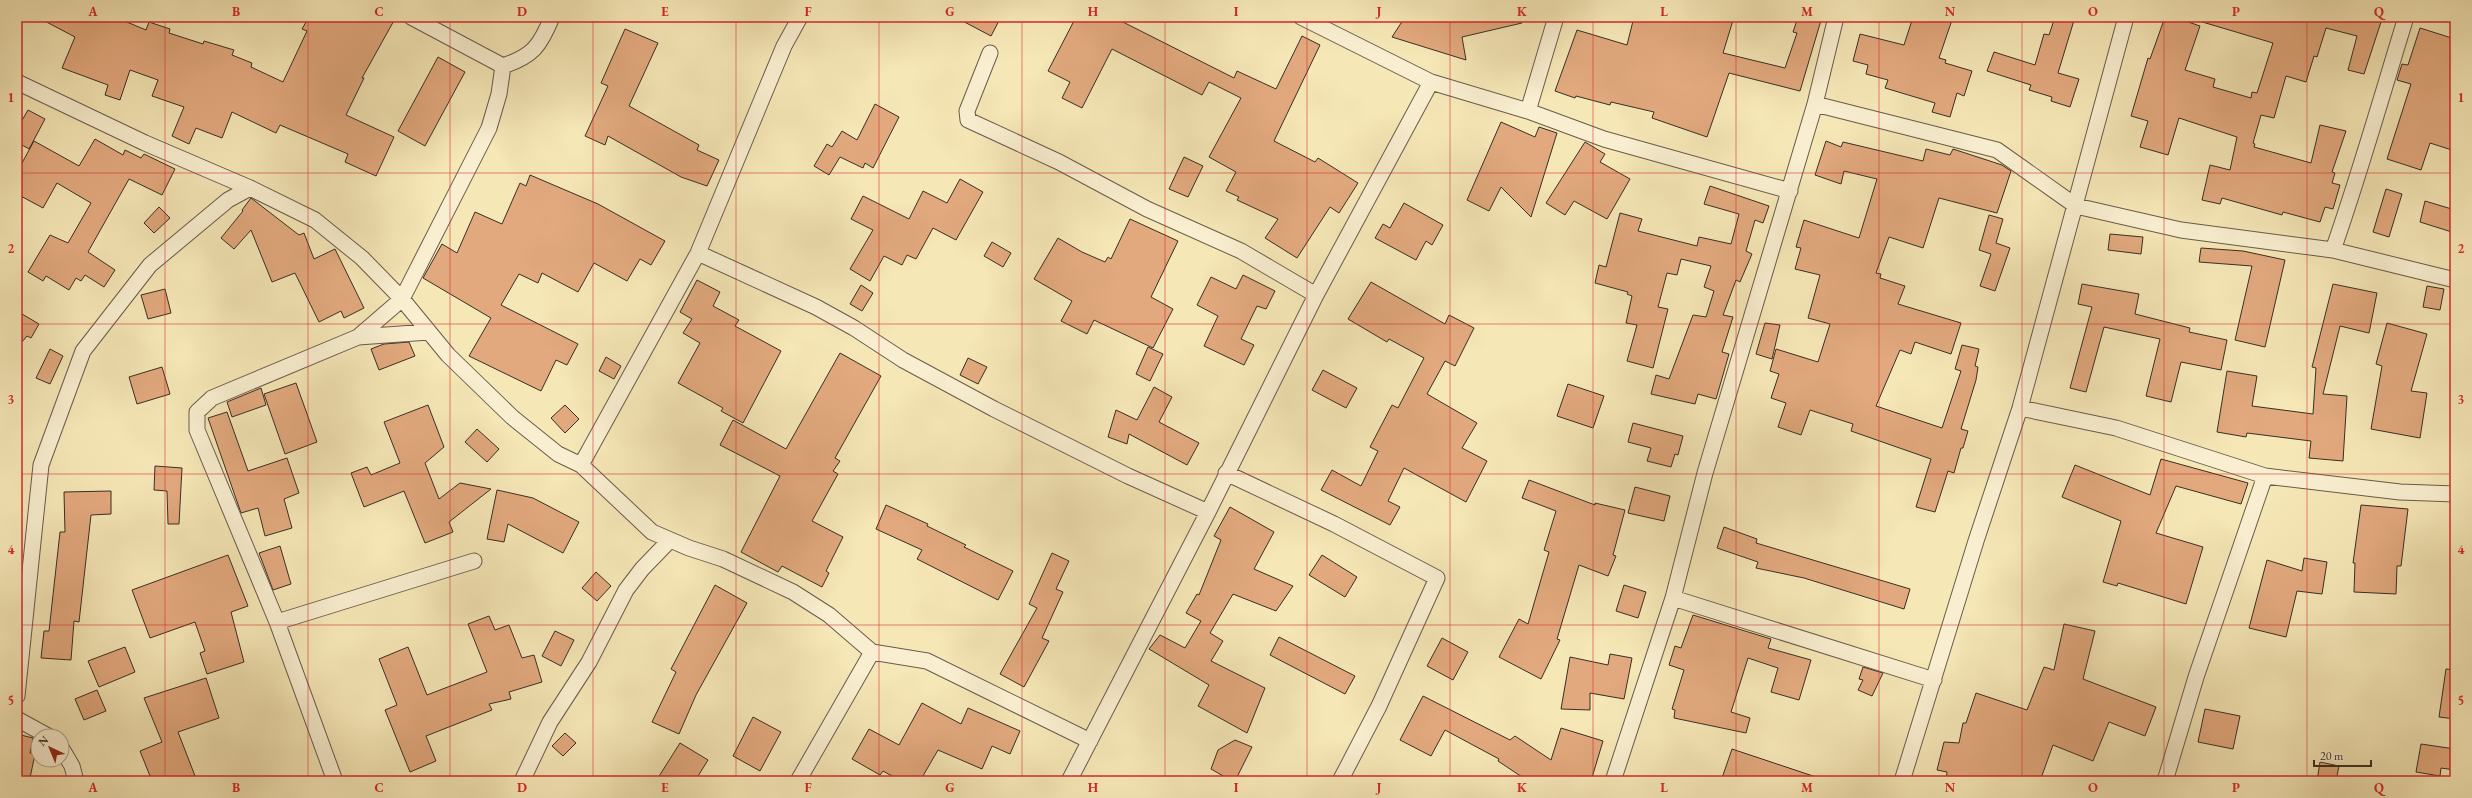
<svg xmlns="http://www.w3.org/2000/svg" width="2472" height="798" font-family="'EB Garamond',serif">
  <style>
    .building { fill: #e2a97e; stroke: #392e25 }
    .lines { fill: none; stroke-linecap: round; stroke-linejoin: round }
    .street-casing { stroke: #685c4a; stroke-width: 17 }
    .street { stroke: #f9efd0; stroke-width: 15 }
    .grid { fill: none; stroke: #d62828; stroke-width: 1; stroke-opacity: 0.55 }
    .neatline { fill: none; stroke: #d62828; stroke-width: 1.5 }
    .grid-label { font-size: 13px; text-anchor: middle; font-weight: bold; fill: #d62828 }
  </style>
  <rect width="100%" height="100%" fill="#f6e7b7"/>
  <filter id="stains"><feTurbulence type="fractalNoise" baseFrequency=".005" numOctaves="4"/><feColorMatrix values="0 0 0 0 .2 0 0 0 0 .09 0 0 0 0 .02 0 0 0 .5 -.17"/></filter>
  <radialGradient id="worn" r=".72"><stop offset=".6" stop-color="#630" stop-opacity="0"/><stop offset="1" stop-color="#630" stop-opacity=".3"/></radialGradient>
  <!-- building -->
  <path class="building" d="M37,17H115L146,30L149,22L170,29L169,33L203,44L204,41L234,50L232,55L252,63L251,67L283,82L307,31L302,29L309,17H396L362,78H364L346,115L394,137L376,176L345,162L348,154L280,125L276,133L232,112L222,138L196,128L189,144L172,136L184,107L152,96L158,80L130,70L120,100L105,95L108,85L62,68L75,37Z
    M955,17H1001L991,36Z
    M1076,17H1113L1234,78L1237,71L1276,89L1302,36L1320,45L1274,141L1315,162L1318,158L1358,183L1339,213L1330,207L1297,258L1265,238L1278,219L1237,200L1239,197L1226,191L1236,172L1209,157L1241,98L1209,82L1202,95L1112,49L1082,108L1062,98L1070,82L1048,71Z
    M1405,17H1521L1522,23L1462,37L1466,60L1392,37Z
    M1634,17H1734L1723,53L1785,68L1797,33L1793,32L1798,17H1822L1800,91L1729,73L1707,137L1652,118L1654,112L1611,102L1610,105L1576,96L1575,98L1555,91L1577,30L1627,45Z
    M1913,17H1953L1939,58L1946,60L1945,63L1972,71L1964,96L1957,93L1950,117L1932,112L1935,103L1885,88L1888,80L1866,74L1868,65L1853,61L1860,34L1904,45Z
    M2055,17H2075L2058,73L2079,79L2070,107L2051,101L2052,97L2029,90L2031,85L1987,71L1994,52L2035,65L2044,34L2049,35Z
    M2165,17H2174L2200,26L2185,70L2215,79L2213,87L2251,98L2252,92L2257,93L2273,43L2199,21L2200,17H2363L2381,22L2364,74L2348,70L2357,36L2326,28L2317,57L2314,56L2306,82L2286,76L2274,118L2261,115L2253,143L2255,144L2254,147L2311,163L2320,125L2346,131L2332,172L2335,173L2332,183L2340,185L2333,209L2325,207L2320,222L2283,212L2282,215L2222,198L2220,204L2202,200L2210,165L2230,170L2237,137L2179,118L2168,155L2140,147L2148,121L2131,116L2148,58L2150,59Z
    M2420,28L2455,39V151L2430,143L2421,170L2387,159L2411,84L2397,80L2402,64L2408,65Z
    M625,29L658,43L629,106L699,145L697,150L719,160L707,186L681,177L608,136L605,145L585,136L608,86L601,83Z
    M438,57L465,72L425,146L398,131Z
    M875,104L899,117L873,168L865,163L863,168L840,157L829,175L814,166L827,144L832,147L842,131L857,140Z
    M28,110L45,119L29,149L17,142V129Z
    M1501,122L1535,137L1539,127L1557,133L1531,217L1501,187L1489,211L1467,200Z
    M95,139L123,155L125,150L141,158L144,154L175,169L162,195L129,179L88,252L115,270L104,287L85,275L81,281L76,278L69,290L46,276L43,281L28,272L50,235L68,243L91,203L57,183L43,208L17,194V172L34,141L79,166Z
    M1826,141L1841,147L1843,142L1923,161L1926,149L1950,155L1953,149L2002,165L2011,171L1997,213L1939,198L1923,248L1889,237L1876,273L1881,274L1880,278L1905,286L1898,304L1961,323L1951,354L1915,342L1911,354L1900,350L1876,406L1942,428L1961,371L1955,369L1962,345L1979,349L1975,366L1978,367L1976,380L1961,429L1968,431L1963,448H1961L1954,473L1948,471L1935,512L1916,507L1931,459L1851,431L1853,424L1810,410L1801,435L1778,427L1786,403L1771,398L1779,374L1770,371L1776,349L1818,362L1830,324L1808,318L1820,275L1795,269L1801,248L1796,247L1804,220L1859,238L1877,179L1844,171L1841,184L1815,175Z
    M1585,142L1605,154L1600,162L1630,179L1607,219L1574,201L1565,215L1546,203Z
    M1184,157L1203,166L1188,197L1169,189Z
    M530,175L598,204L665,241L651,265L640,259L627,281L594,263L578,292L542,273L538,283L519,274L501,305L578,344L567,365L556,360L541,391L469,356L491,318L423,278L442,244L457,253L475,212L502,224L520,183L526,186Z
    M960,179L983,192L956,240L933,228L916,259L907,255L902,265L884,256L870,281L850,269L873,230L851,219L863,196L909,219L923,191L947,203Z
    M1710,186L1769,206L1763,223L1755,220L1746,251L1752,254L1740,282L1736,280L1723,315L1733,317L1722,352L1729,354L1716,399L1698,394L1695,404L1651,394L1656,375L1669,379L1693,315L1706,317L1714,291L1704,287L1711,266L1681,259L1677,275L1667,273L1658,307L1668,309L1653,368L1627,361L1637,325L1626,323L1632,296L1627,294L1628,292L1595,283L1599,265L1606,267L1620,213L1642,219L1638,231L1697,246L1699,237L1731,244L1739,214L1704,204Z
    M2386,189L2402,194L2389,237L2373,232Z
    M251,198L299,235L304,233L314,259L335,249L364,308L344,318L341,311L319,322L295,273L272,282L251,230L234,249L221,238L243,211L242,210Z
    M2425,201L2455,210V233L2420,222Z
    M1404,203L1443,225L1432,245L1426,241L1416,260L1375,238L1383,224L1390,228Z
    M159,207L170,218L154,233L144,223Z
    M1989,215L2003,219L1996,243L2010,248L1995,291L1980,286L1991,254L1979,250Z
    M1130,219L1178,241L1151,297L1173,309L1153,348L1094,320L1087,334L1061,321L1072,301L1034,279L1058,238L1082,252L1105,262L1108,257L1111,259Z
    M2110,234L2143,237L2141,254L2108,250Z
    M992,242L1011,253L1003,267L984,256Z
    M2201,248L2243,251L2285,260L2265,347L2235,340L2252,266L2199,262Z
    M1243,275L1275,291L1266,309L1257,306L1241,339L1254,345L1244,365L1204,346L1218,316L1197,305L1211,277L1236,289Z
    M697,280L720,292L713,306L739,320L735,326L781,351L743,423L721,411L723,408L678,383L700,343L683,333L692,319L680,312Z
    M1371,282L1445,324L1449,315L1474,328L1455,366L1445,361L1427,394L1477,423L1462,448L1487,461L1466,502L1404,468L1388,501L1400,507L1390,525L1321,490L1332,470L1361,486L1378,451L1370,447L1392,405L1398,408L1424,358L1389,339L1387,342L1348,319Z
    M2082,284L2139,294L2135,314L2190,328L2189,332L2227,340L2221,370L2181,362L2171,402L2146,396L2160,339L2104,327L2086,392L2070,388L2092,307L2078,304Z
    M2333,284L2377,293L2369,333L2340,326L2323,394L2347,396L2343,461L2309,458L2311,441L2247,433L2246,437L2217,432L2227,371L2257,376L2252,406L2313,414L2316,368L2312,367Z
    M861,285L873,293L862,311L850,304Z
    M2427,286L2444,289L2440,310L2423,307Z
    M165,289L171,313L148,319L141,295Z
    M17,311L39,324L31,338L27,336L17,348Z
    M1765,323L1780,325L1772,359L1756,354Z
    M2387,323L2427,334L2411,391L2427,393L2420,438L2371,429L2382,366L2376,364Z
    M409,342L415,356L379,370L371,349L384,344Z
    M1148,347L1163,354L1150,381L1136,374Z
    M50,349L63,356L50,384L36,378Z
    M840,353L881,376L835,458L840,461L833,471L838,474L812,521L843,537L826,571L829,573L822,587L782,566L778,572L741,552L780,476L720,445L733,420L786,449Z
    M606,357L621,366L614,379L599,371Z
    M968,358L987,367L978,384L960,375Z
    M162,367L170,394L137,404L129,377Z
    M1323,370L1357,388L1346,408L1312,390Z
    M296,383L317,442L285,454L264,394Z
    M1568,384L1604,396L1593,428L1557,416Z
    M1154,387L1172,397L1159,422L1199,443L1187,465L1129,434L1127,444L1108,437L1116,410L1137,420Z
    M261,388L266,405L232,417L227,402Z
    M428,405L444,447L425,463L439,499L460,483L491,489L449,522L453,532L425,543L404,491L364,507L351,473L367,467L371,475L400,463L384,422Z
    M565,405L579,419L565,433L551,418Z
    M227,412L248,471L287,458L299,493L284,499L292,528L265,536L258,508L241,513L208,418Z
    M1633,423L1683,436L1678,455L1675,454L1671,467L1647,461L1651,448L1628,442Z
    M477,429L499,449L487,462L465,442Z
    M2161,459L2248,483L2241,504L2176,486L2156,533L2203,547L2186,604L2118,583L2117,586L2103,582L2121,521L2062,497L2075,465L2150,495Z
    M155,466L182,468L179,524H168L167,491L154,490Z
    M1529,480L1595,505V503L1625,510L1613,555L1616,556L1608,576L1579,565L1557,639L1560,640L1541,679L1499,657L1519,619L1528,624L1549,552L1544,550L1556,511L1522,498Z
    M1635,487L1670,496L1664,521L1628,513Z
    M497,490L533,498L579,522L563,553L508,524L504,542L487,539Z
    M111,491V514L91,515L79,622L74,621L71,660L41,658L44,631H49L60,532H65L64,492Z
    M886,505L928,524L927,526L966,545L964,547L1013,571L998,600L917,559L922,550L876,529Z
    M2361,505L2408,509L2401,566H2397L2396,594L2354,592L2355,563H2353Z
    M1230,507L1274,532L1254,569L1293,586L1276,611L1233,594L1210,633L1223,641L1211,661L1265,688L1247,733L1198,706L1209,685L1149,649L1160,635L1185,648L1201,621L1186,613L1197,594L1199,595L1221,540L1214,536Z
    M1724,527L1757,539L1756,543L1910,589L1904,609L1804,578L1756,568L1758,562L1717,548Z
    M280,546L291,584L273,590L259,553Z
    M1052,553L1069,561L1056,589L1063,592L1042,638L1049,641L1024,687L1000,674L1037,608L1029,604Z
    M228,555L248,606L231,612L244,662L207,674L200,653L205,651L195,622L150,638L132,590Z
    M1322,555L1357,577L1345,597L1309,575Z
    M2304,558L2327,562L2322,594L2297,591L2286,637L2249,628L2267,560L2302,571Z
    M596,572L611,586L597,601L582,588Z
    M715,585L747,603L696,695L679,734L652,722L676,672L671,669Z
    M1624,585L1646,592L1638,618L1616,611Z
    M1693,615L1771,639L1768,648L1811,660L1799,700L1771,692L1778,668L1748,658L1731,712L1750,718L1746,733L1674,718L1675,710L1672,709L1684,670L1669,665L1675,646L1681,648Z
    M489,616L495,630L509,625L522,658L534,655L542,682L509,692L511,699L489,704L492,710L426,736L436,761L410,772L385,710L397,705L379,659L408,647L427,695L487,672L468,624Z
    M2064,624L2095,631L2083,679L2156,707L2145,736L2109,722L2093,761L2053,745L2040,781H1946L1947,772L1937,770L1944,742L1959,743L1963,723H1966L1976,693L2027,710L2044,667L2054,670Z
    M555,631L574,640L561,666L542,656Z
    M1279,637L1355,676L1345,694L1270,655Z
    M1442,638L1468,652L1453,680L1427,666Z
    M125,647L135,672L99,687L88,661Z
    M1610,654L1632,658L1624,699L1590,693V710L1561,709L1570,657L1608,665Z
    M1863,667L1883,673L1872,696L1858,690L1863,680L1859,679Z
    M2446,669L2455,670V719L2439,717Z
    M206,678L219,718L178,732L197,781H152L140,751L162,742L144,698Z
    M97,690L106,711L84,720L75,699Z
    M1423,696L1510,740L1515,736L1551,760L1561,728L1603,741L1591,781H1528L1498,761L1499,759L1445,730L1431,756L1400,740Z
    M922,703L961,724L968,708L1020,731L1010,754L992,746L982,769L938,750L920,781H901L883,771L880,775L852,759L869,729L899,745Z
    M2205,709L2240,716L2233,749L2198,742Z
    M753,717L781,732L760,771L733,756Z
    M565,733L576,743L563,756L552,746Z
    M17,734L33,738L30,753L35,754L30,778L24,776L23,781L17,780Z
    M1235,740L1252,747L1235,781H1232L1211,769L1218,750Z
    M680,743L708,760L695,781H656Z
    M2421,744L2455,749V770L2441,768L2440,776L2416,772Z
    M1732,749L1819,778L1818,781H1721Z
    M2320,762L2339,766L2336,781H2317Z"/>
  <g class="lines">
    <!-- street casing -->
    <g class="street-casing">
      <path id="street" d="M411,17L503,66
        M1301,17L1431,82L1528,111L1604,139L1790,191
        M990,53L967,111L968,120L1059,162L1147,209L1241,251L1316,295
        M17,82L145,143L250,188L315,220L362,258L402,299L448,355L512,417L558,454L581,465L652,532L689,548L723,559L793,592L829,615L872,652L927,661L1090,741
        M1815,104L1836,17
        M1528,111L1556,17
        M2333,250C2360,173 2382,95 2406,17
        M698,253L816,307L854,328L903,360L994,409L1128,476L1208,512
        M358,337L402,299L489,128L499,94L503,66C533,56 540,46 552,17
        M2020,408L2116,428L2265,476L2400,492L2455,494
        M581,465L698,253L784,46L800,17
        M1226,473L1334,524L1437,578L1379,706L1340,781
        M1673,598L1934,680
        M277,622L474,561
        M17,696L41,465L83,351L150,265L228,200L250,188
        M17,719L48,736
        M62,749L72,766L76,781
        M335,781L277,622L197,430V412L212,398L358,337L429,332
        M522,781L550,722L589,662L626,590L642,569L670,540
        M798,781L872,652
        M1069,781L1208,512L1316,295L1431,82
        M1613,781L1673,598L1705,473L1815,104L1997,150L2076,206L2181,230L2333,250L2455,280
        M1902,781L1976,541L2020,408L2126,17
        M2165,781L2196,677L2265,476"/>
    </g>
    <!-- street -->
    <use href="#street" class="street"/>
  </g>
  <!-- grid -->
  <path class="grid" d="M165,17V781M308,17V781M450,17V781M593,17V781M736,17V781M879,17V781M1022,17V781M1165,17V781M1307,17V781M1450,17V781M1593,17V781M1736,17V781M1879,17V781M2022,17V781M2164,17V781M2307,17V781M17,173H2455M17,324H2455M17,474H2455M17,625H2455"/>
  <!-- margin -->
  <rect width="2472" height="798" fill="none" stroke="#f6e7b7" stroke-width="44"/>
  <!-- north arrow -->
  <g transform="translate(50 748) rotate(316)"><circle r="19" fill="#f9efd0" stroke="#aca28c"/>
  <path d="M0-3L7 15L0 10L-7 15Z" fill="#8f2418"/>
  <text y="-6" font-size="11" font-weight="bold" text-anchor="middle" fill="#392e25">N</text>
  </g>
  <!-- scale -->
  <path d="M2314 760v6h57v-6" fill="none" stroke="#392e25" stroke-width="2"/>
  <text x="2320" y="760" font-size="12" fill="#392e25" stroke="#f9efd0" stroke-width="3" paint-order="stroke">20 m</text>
  <rect x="22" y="22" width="2428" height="754" class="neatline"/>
  <g class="grid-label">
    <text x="93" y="16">A</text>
    <text x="236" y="16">B</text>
    <text x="379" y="16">C</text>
    <text x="522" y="16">D</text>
    <text x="665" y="16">E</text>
    <text x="808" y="16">F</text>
    <text x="950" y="16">G</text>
    <text x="1093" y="16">H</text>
    <text x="1236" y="16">I</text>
    <text x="1379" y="16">J</text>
    <text x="1522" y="16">K</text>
    <text x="1664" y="16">L</text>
    <text x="1807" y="16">M</text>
    <text x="1950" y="16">N</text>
    <text x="2093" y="16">O</text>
    <text x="2236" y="16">P</text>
    <text x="2379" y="16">Q</text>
    <text x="11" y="102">1</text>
    <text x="2461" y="102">1</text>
    <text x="11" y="253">2</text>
    <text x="2461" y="253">2</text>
    <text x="11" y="404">3</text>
    <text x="2461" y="404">3</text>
    <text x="11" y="554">4</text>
    <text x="2461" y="554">4</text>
    <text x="11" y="705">5</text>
    <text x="2461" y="705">5</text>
    <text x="93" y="792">A</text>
    <text x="236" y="792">B</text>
    <text x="379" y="792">C</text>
    <text x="522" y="792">D</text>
    <text x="665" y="792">E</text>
    <text x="808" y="792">F</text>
    <text x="950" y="792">G</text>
    <text x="1093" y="792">H</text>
    <text x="1236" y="792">I</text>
    <text x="1379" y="792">J</text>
    <text x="1522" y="792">K</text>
    <text x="1664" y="792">L</text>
    <text x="1807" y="792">M</text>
    <text x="1950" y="792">N</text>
    <text x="2093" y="792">O</text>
    <text x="2236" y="792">P</text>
    <text x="2379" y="792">Q</text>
  </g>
  <rect width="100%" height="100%" filter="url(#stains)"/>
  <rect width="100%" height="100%" fill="url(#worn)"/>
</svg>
